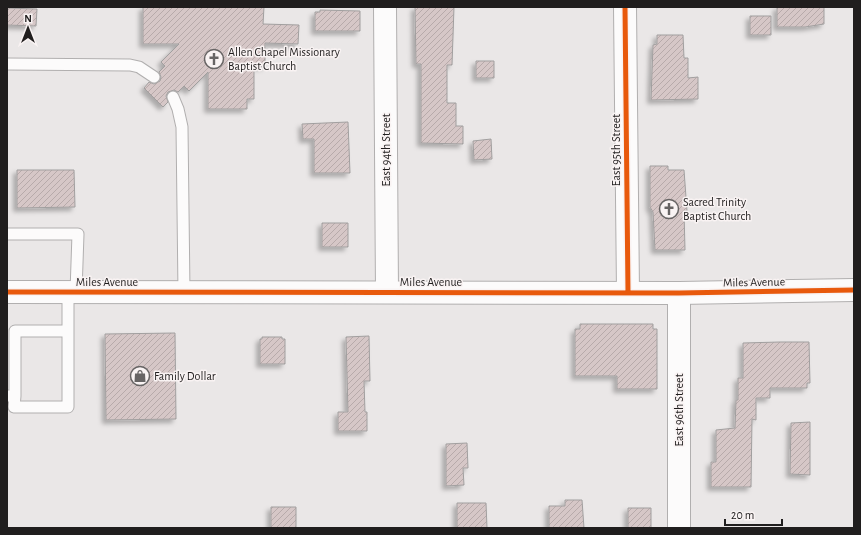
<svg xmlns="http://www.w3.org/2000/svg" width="861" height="535" font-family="'Alegreya Sans',sans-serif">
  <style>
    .building { fill: url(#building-hatch); stroke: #a19f9f; filter: url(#shadow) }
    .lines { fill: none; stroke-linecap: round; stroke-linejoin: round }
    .lane-casing { stroke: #b1afaf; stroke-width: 13 }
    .street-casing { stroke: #b1afaf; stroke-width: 24 }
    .primary-casing { stroke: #b1afaf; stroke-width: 24 }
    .lane { stroke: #fcfbfb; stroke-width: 11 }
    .street { stroke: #fcfbfb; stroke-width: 22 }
    .primary { stroke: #fcfbfb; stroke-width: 22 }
    .cycleway-casing { stroke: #f9f3f3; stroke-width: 8 }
    .cycleway { stroke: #e8590c; stroke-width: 5 }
    .labels { text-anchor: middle; stroke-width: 3; stroke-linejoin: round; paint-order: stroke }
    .poi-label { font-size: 12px; fill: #201e1e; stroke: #f9f3f3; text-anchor: start }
    .street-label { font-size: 12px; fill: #201e1e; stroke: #f9f3f3 }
  </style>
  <defs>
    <pattern id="building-hatch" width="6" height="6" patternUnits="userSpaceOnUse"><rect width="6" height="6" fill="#d6c7c7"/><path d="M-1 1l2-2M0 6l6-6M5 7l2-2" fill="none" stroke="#b7aaaa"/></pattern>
    <filter id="shadow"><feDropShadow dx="-3.5" dy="3.5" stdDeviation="2" flood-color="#0004"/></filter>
  </defs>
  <rect width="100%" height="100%" fill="#eae7e7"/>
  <!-- building -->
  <path class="building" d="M143,7H264L263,24L299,25L298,44L265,43V66H254V99H247V109H208V72L189,91L184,86L178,92L174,90L168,92L166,96L168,102L163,107L144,88L149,82L154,84L160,81L161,77L159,72L165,66L161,62L179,44H143Z
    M415,7H454L452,65H447V103H456V126H463V144L421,143V64H416Z
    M777,7H824V24L805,27H777Z
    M7,8L37,9L36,26L7,25Z
    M320,10L360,11V31H315V12H320Z
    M750,16H771V35H750Z
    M657,35H683L684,58H688V78L698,77V99L651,100L653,45L657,44Z
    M476,61H494V78H476Z
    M348,122L350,173H314V139H303L302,124Z
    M491,139L492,159L474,160L473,141Z
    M650,166H668V170H684L687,211H684L685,250H655L653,212L650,207Z
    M17,170H74L75,207L17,208Z
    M322,223H348V247H322Z
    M580,324H653V329H657V389H617V376H575V329H580Z
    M175,333L176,419L106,420L105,334Z
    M369,336L370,381H364L365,412H367V431H338V412H348L346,337Z
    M262,337H282V339H285V364H260V339H262Z
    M780,342H809L810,383H807V388H770V398H756V420L752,419L751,487H711V462H716V430L735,428L736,400H738V378H743V343Z
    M810,422V475L790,474L791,423Z
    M467,443L468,468H463L464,485L446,486V444Z
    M565,500H582L584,528H549V506H565Z
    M457,503H486L487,528H457Z
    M271,507H296V528H271Z
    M628,508H651V528H628Z"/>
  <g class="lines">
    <!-- lane casing -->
    <g class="lane-casing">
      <path id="lane" d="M7,64L130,65L139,67L154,77
        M173,97L178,109L182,127L184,292
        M7,234H78L76,292
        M8,396H15V331H68
        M15,396L14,407H68V292"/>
    </g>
    <!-- street casing -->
    <g class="street-casing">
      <path id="street" d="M385,7L387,292
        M625,7L628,292
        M679,293V528"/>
    </g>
    <!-- primary casing -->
    <g class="primary-casing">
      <path id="primary" d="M7,292L679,293L854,290"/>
    </g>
    <!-- lane -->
    <use href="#lane" class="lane"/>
    <!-- street -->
    <use href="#street" class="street"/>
    <!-- primary -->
    <use href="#primary" class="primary"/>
    <!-- cycleway casing -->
    <g class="cycleway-casing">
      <path id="cycleway" d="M625,7L628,292
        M7,292L679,293L854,290"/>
    </g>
    <!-- cycleway -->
    <use href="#cycleway" class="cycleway"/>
  </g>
  <!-- icons -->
  <defs>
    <g id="church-ring" transform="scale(1)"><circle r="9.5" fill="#f9f3f3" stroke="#676464" stroke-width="1.5"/><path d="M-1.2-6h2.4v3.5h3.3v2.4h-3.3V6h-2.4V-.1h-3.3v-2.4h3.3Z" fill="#676464"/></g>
    <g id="shop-ring" transform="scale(1)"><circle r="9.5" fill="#f9f3f3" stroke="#676464" stroke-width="1.5"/><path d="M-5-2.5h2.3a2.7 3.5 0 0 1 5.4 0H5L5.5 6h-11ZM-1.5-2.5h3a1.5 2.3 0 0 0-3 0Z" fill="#676464"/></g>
  </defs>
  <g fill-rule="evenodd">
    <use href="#church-ring" x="214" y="59"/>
    <use href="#church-ring" x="669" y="209"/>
    <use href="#shop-ring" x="140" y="376"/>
  </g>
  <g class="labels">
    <!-- poi labels -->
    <g class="poi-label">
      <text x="228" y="56">Allen Chapel Missionary<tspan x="228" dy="14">Baptist Church</tspan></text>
      <text x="683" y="206">Sacred Trinity<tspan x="683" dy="14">Baptist Church</tspan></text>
      <text x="154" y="380">Family Dollar</text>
    </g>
    <!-- street labels -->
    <g class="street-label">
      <text transform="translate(386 150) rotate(-90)" y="4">East 94th Street</text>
      <text transform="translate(616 150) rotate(-90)" y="4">East 95th Street</text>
      <text x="107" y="286">Miles Avenue</text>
      <text x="431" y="286">Miles Avenue</text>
      <text transform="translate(754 282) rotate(-1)" y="4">Miles Avenue</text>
      <text transform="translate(679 410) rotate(-90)" y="4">East 96th Street</text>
    </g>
  </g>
  <!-- border -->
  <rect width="861" height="535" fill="none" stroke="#201e1e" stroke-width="16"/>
  <!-- north arrow -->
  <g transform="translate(28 28)" stroke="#f9f3f3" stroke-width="3" paint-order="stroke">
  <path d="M0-3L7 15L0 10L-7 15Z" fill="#201e1e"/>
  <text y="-6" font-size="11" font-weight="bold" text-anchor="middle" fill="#201e1e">N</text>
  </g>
  <!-- scale -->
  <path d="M725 519v6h57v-6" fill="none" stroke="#201e1e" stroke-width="2"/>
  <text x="731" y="519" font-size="12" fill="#201e1e" stroke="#f9f3f3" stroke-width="3" paint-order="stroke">20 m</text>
</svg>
